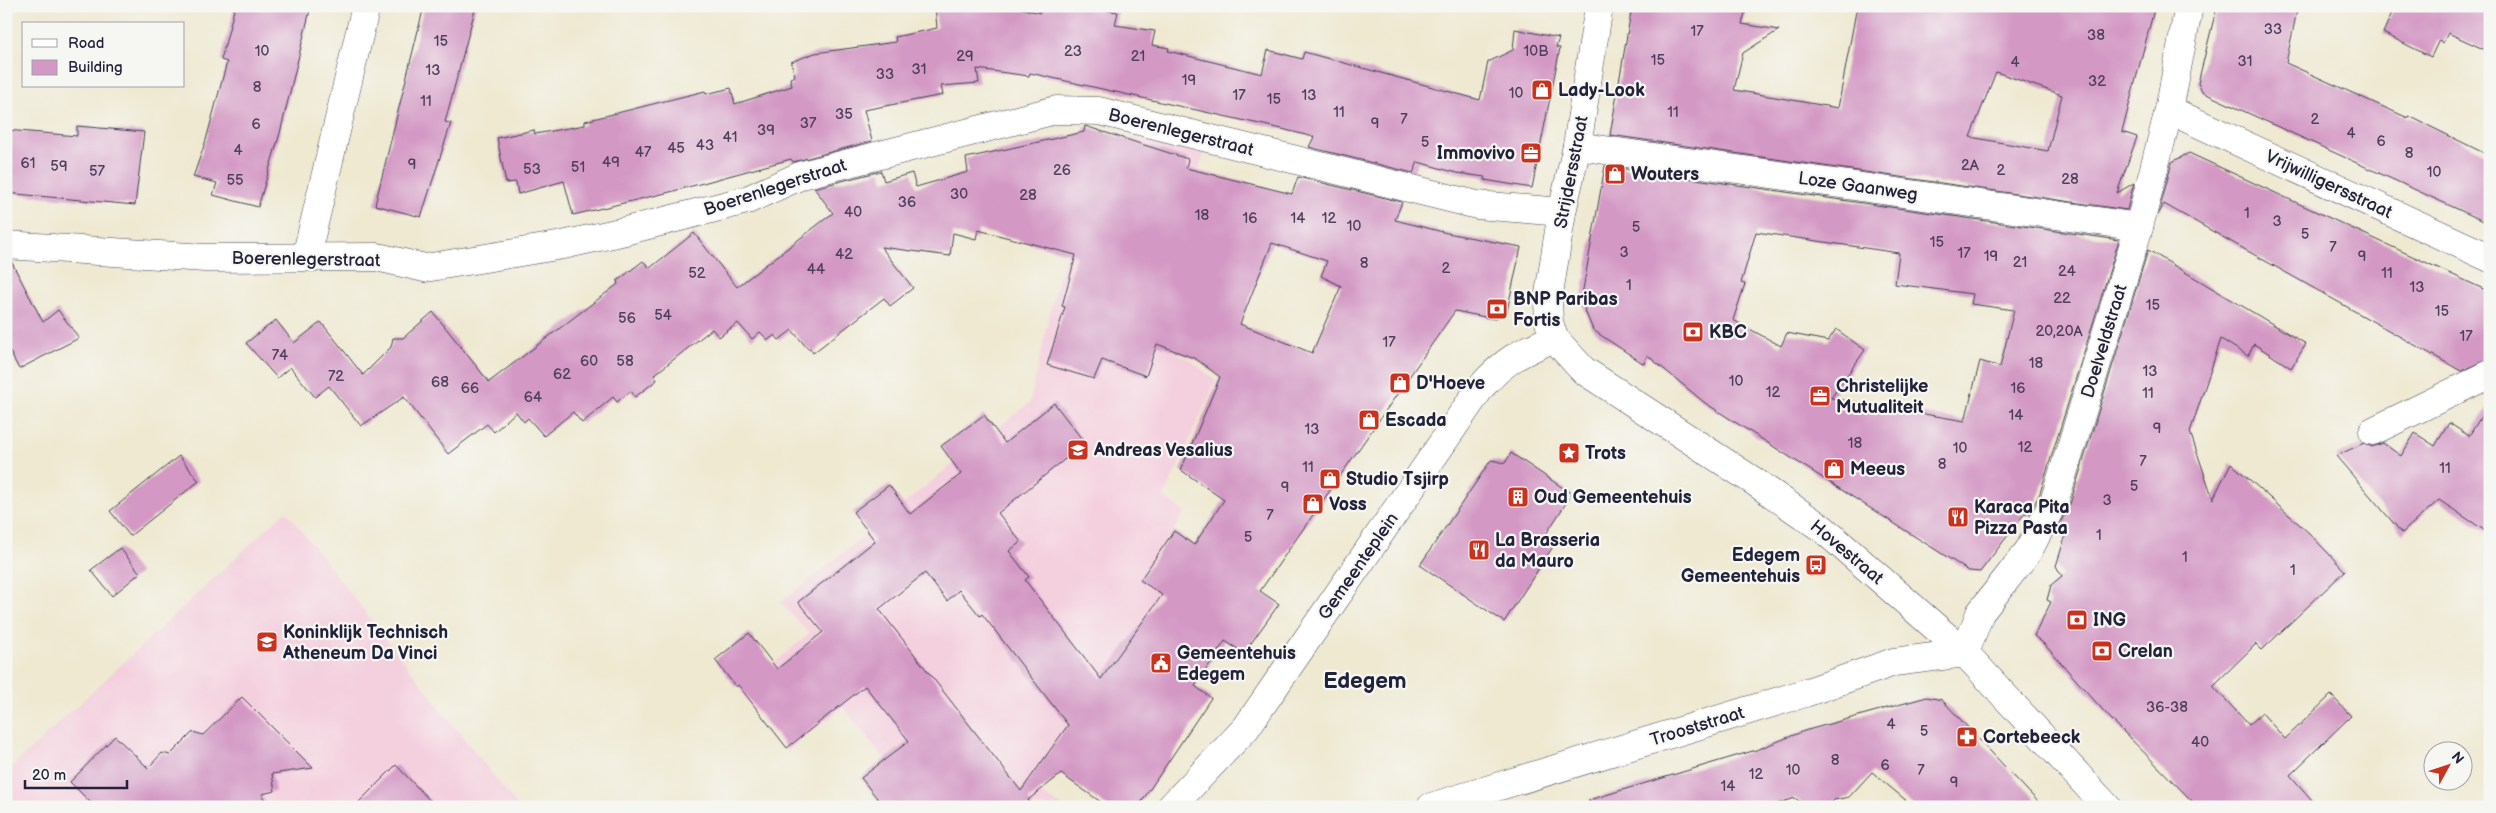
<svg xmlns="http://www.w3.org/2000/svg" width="2496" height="813" font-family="'Balsamiq Sans',sans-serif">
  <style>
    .built { fill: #f4cfde }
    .building { fill: #d398c4; fill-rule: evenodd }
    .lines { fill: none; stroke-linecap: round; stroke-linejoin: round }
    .street-casing { stroke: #414052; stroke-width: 29 }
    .secondary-casing { stroke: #414052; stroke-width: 29 }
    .street { stroke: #fff; stroke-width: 28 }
    .secondary { stroke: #fff; stroke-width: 28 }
    .labels { text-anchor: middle; stroke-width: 4.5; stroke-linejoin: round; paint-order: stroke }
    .number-label { font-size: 15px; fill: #4e405d }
    .poi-label { font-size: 18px; font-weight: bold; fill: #22223b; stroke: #f6f6f2; text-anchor: start }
    .street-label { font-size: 18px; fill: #22223b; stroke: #f6f6f2 }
    .district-label { font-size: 22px; font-weight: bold; fill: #22223b; stroke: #f6f6f2 }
  </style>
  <rect width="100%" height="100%" fill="#f6f6f2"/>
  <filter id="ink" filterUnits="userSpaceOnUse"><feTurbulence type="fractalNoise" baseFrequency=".02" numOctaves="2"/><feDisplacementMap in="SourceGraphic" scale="10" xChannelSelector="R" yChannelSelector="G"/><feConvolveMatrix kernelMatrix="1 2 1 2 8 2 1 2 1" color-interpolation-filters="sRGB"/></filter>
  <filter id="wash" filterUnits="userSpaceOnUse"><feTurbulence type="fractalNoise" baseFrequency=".0096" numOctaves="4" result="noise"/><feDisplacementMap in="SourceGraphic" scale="20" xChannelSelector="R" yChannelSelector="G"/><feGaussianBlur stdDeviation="1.12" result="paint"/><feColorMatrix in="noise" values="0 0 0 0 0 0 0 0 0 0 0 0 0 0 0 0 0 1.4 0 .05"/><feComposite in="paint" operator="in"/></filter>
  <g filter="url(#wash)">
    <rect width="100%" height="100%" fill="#efe9d2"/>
    <!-- built -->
    <path class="built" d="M1084,133L1136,138L1204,153L1170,266L1193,275L1169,349L1191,360L1216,381L1164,497L1185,513L1140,579L1162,595L1043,760L1029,786L1063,807H923L843,707L787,751L740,692L809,634L781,603L1030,402L1050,312L1075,220Z
      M286,511L518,807H6V772Z"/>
    <g id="blocks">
      <!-- building -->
      <path class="building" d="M235,6H311L280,133L258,207L213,195L217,183L193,177L206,140L227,62L221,60Z
        M424,6H476L445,122L451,123L421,217L375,205Z
        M935,6H1013L1040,13L1041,6H1078L1118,12L1115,25L1155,31L1152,45L1169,48L1168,51L1262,74L1268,50L1302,59L1304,52L1480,100L1488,62L1513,50L1515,29L1559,38L1556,47L1560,48L1532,188L1485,180V177L1457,173L1418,162L1413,173L1309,147L1314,137L1282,129L1030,73L1029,76L977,69L979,83L941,86L943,95L864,110L872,141L793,162L791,159L670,192L573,215L564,181L518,194L516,182L506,183L497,138L534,130L535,134L585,125V121L705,91L706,94L731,88L735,104L792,86L790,78L795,76L791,62L815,53L896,42L895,37L937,28Z
        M1632,6H1747L1742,24L1779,30L1743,53L1734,90L1838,108L1857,6H2155L2122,132L2137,137L2117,193L2134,183L2127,210L1610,135ZM1996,72L2062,95L2048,151L1970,137Z
        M2217,6H2298L2286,63L2408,118L2409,116L2490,156V224L2202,92L2198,83Z
        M2390,6H2461L2460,9L2468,6H2490V52L2448,33L2443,43L2439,40L2431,57L2383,33L2394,8Z
        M77,126L144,132L135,205L6,193V130L77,136Z
        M1085,126L1188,159L1186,168L1292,194L1298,177L1402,202L1395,220L1447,233L1521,247L1507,311L1495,319L1455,311L1260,591L1279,604L1244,653L1225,641L1195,686L1211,698L1138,807H1108L1061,774L1028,800L1033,807H884L861,778L909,741L865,686L787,748L738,685L736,687L715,660L749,633L777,669L823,632L798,602L875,541L853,512L889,485L910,514L961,474L941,446L984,415L1005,443L1054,403L1085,443L998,513L1021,542L1009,551L1029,577L1025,580L1101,679L1162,595L1140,580L1174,531L1194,545L1224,500L1181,470L1220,377L1196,359L1157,344L1146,376L1102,360L1094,379L1047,365L1065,307L1062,306L1076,255L978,230L976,239L953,233L950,256L881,247L913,288L890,306L884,298L813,353L810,348L808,349L792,330L779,340L775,335L768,340L760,332L752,339L738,323L719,337L712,329L654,375L657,380L635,397L631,391L617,402L613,397L582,423L573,412L544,436L528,418L524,422L516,412L494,432L487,424L448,454L404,397L361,426L329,386L315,397L290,367L277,378L246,343L276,320L294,343L321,322L363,375L391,347L393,338H403L433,312L489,382L618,284L617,281L643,261L650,268L694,233L737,287L833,213L814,188L881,171L884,181L912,173L916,187L968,172L966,158L1084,132ZM1272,243L1327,261L1321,276L1341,286L1312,353L1240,324ZM925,573L947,601L959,590L980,616L982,614L1068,725L1021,791L879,609Z
        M2189,153L2490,292V359L2461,371L2164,204L2158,215L2172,162Z
        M1605,166L2119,240L2040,493L2029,515L2025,513L1980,572L1969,571L1705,403L1647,355L1644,364L1593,330L1581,301ZM1756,232L1899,253L1895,284L1973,294L1971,304L2014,310L2000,367L1980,361L1965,421L1831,398L1865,350L1836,329L1828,341L1787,333L1781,346L1733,320L1745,284L1741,283Z
        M2148,250L2306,344L2291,368L2254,344L2248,356L2221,339L2190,432L2213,499L2231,463L2309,533L2345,571L2262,650L2256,644L2213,686L2249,725L2262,713L2285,739L2331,695L2351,716L2290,775L2318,807H2198L2110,718L2044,644L2034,636L2051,602L2047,600L2051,585L2062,576L2056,566L2067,531L2058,527L2070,504Z
        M6,261H11L43,322L58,310L79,338L19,369L6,344Z
        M2490,402V534L2439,500L2402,533L2336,456L2364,443L2372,447L2383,443L2401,456L2415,433L2435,446L2449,423L2469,436Z
        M1511,453L1572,494L1546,534L1556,542L1504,622L1420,565L1491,460L1505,463Z
        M179,456L199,481L130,536L110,511Z
        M120,548L140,573L112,596L91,570Z
        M242,697L313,768L272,774L275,791L262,794L265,802L242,807H95L70,782L115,736L148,768L162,753L170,755L193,732L203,735Z
        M1927,697L1942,700L2043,807H1914L1872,772L1849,797L1834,800L1828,807H1807L1795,798L1768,807H1590L1589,800L1756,750L1804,731Z
        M396,765L436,807H354Z"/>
    </g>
  </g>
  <g filter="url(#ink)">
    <use href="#blocks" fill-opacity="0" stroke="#414052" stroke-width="1"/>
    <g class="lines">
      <!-- street casing -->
      <g class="street-casing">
        <path id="street" d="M2169,110L2490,258
          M1577,146L2139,227
          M6,245L205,258L377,257L425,268L563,245L625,231L747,200L802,175L1056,110L1099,111L1477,205L1562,212
          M306,257L366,6
          M2373,431L2490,374
          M1171,807L1246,728L1481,387C1506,359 1520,353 1554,338
          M1431,807L1805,693L1894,662L1965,653"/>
      </g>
      <!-- secondary casing -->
      <g class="secondary-casing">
        <path id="secondary" d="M1599,6L1577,146L1562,212L1548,300L1549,322L1554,338L1583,370L1755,482L1823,529L1965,653L2107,807
          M1965,653L1980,613L2029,550L2055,499L2139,227L2169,110L2189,6"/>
      </g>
      <!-- street -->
      <use href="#street" class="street"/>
      <!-- secondary -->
      <use href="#secondary" class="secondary"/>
    </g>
  </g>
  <!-- icons -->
  <defs>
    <g id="shop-square" transform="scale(1.125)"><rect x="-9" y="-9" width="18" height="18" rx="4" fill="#c8321e" stroke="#f6f6f2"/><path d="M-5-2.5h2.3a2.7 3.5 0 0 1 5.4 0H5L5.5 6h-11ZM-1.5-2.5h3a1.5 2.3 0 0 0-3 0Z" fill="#fff"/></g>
    <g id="office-square" transform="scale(1.125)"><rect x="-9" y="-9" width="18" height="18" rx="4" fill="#c8321e" stroke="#f6f6f2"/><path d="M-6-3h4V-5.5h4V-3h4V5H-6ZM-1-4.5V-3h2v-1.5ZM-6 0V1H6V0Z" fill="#fff"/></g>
    <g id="bank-square" transform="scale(1.125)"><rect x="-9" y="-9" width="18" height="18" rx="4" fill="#c8321e" stroke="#f6f6f2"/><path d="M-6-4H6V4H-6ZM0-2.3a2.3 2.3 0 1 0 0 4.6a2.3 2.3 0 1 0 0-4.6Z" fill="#fff"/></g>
    <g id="school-square" transform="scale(1.125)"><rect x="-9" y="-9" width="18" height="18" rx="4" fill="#c8321e" stroke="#f6f6f2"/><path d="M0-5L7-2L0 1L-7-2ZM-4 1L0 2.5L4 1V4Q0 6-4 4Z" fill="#fff"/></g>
    <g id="sight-square" transform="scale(1.125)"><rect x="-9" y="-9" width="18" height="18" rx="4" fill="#c8321e" stroke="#f6f6f2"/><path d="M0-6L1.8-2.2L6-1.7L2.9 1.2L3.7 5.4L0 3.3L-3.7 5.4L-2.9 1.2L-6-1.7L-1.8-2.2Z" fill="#fff"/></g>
    <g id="building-square" transform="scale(1.125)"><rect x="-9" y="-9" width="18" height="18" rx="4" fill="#c8321e" stroke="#f6f6f2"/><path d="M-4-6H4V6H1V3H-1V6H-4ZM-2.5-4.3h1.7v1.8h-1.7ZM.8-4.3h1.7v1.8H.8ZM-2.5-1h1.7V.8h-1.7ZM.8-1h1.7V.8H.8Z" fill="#fff"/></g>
    <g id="restaurant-square" transform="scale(1.125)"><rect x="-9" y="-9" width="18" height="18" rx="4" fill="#c8321e" stroke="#f6f6f2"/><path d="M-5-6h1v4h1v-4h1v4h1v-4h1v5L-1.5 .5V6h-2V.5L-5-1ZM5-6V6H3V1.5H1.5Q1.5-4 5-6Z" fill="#fff"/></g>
    <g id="bus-square" transform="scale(1.125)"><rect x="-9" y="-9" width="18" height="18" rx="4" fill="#c8321e" stroke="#f6f6f2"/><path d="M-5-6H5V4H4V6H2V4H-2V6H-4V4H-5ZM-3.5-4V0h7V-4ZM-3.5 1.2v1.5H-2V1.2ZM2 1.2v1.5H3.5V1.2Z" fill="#fff"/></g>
    <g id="civic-square" transform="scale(1.125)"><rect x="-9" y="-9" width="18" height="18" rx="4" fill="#c8321e" stroke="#f6f6f2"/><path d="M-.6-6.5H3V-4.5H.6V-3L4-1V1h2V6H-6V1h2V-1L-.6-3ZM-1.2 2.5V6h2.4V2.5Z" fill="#fff"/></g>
    <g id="pharmacy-square" transform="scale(1.125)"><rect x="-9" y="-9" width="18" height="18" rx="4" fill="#c8321e" stroke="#f6f6f2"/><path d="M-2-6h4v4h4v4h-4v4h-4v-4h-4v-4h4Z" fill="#fff"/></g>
  </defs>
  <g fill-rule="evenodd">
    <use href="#shop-square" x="1542" y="90"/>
    <use href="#office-square" x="1531" y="153"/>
    <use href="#shop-square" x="1615" y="174"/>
    <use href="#bank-square" x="1497" y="309"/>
    <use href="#bank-square" x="1693" y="332"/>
    <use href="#shop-square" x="1400" y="383"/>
    <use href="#office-square" x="1820" y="396"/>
    <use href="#shop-square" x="1369" y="420"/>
    <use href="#school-square" x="1078" y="450"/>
    <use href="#sight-square" x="1569" y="453"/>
    <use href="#shop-square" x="1834" y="469"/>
    <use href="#shop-square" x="1330" y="479"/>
    <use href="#building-square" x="1518" y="497"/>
    <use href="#shop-square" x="1313" y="504"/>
    <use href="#restaurant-square" x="1958" y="517"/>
    <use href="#restaurant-square" x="1479" y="550"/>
    <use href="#bus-square" x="1816" y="565"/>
    <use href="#bank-square" x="2077" y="620"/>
    <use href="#school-square" x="267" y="642"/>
    <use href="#bank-square" x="2102" y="651"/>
    <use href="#civic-square" x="1161" y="663"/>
    <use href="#pharmacy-square" x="1967" y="737"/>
  </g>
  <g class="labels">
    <!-- number labels -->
    <g class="number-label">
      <text x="2273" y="34">33</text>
      <text x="1697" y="36">17</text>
      <text x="2096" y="40">38</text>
      <text x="441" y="46">15</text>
      <text x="262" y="56">10</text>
      <text x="1073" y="56">23</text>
      <text x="1536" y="56">10B</text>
      <text x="965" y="61">29</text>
      <text x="1138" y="61">21</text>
      <text x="1658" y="65">15</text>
      <text x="2245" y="66">31</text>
      <text x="2015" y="67">4</text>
      <text x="919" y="74">31</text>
      <text x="433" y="75">13</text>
      <text x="885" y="79">33</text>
      <text x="1189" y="85">19</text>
      <text x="2097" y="86">32</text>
      <text x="257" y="92">8</text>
      <text x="1516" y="98">10</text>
      <text x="1239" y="100">17</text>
      <text x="1309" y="100">13</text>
      <text x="1274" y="104">15</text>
      <text x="426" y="106">11</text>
      <text x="1339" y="117">11</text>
      <text x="1673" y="117">11</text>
      <text x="844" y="119">35</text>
      <text x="1404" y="124">7</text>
      <text x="2315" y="124">2</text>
      <text x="808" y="128">37</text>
      <text x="1375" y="128">9</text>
      <text x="256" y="129">6</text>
      <text x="766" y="135">39</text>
      <text x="2351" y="138">4</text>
      <text x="730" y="142">41</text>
      <text x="2381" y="146">6</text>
      <text x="1425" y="147">5</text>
      <text x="705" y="150">43</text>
      <text x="676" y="153">45</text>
      <text x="238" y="155">4</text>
      <text x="643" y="157">47</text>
      <text x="2409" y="158">8</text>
      <text x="611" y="167">49</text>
      <text x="28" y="168">61</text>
      <text x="412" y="169">9</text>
      <text x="1970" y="170">2A</text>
      <text x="59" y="171">59</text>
      <text x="578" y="172">51</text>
      <text x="532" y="174">53</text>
      <text x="1062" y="175">26</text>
      <text x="2001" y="175">2</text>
      <text x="97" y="176">57</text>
      <text x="2434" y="177">10</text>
      <text x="2070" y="184">28</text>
      <text x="235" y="185">55</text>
      <text x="959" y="199">30</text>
      <text x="1028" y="200">28</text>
      <text x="907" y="207">36</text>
      <text x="853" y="217">40</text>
      <text x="2247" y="218">1</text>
      <text x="1202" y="220">18</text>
      <text x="1250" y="223">16</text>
      <text x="1298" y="223">14</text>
      <text x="1329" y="223">12</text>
      <text x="2277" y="226">3</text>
      <text x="1354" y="231">10</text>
      <text x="1636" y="232">5</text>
      <text x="2305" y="239">5</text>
      <text x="1937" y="247">15</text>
      <text x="2333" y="252">7</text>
      <text x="1624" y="257">3</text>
      <text x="1964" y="258">17</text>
      <text x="844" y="259">42</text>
      <text x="1991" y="261">19</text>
      <text x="2362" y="261">9</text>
      <text x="2020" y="267">21</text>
      <text x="1364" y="268">8</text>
      <text x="1446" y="273">2</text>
      <text x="816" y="274">44</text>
      <text x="2067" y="276">24</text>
      <text x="697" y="278">52</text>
      <text x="2387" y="278">11</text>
      <text x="1629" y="290">1</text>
      <text x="2417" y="292">13</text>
      <text x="2062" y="303">22</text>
      <text x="2153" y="310">15</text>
      <text x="2442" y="316">15</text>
      <text x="663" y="320">54</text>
      <text x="627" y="323">56</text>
      <text x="2059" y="336">20,20A</text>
      <text x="2466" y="341">17</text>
      <text x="1389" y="347">17</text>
      <text x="280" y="360">74</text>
      <text x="589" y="366">60</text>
      <text x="625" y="366">58</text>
      <text x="2036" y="368">18</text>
      <text x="2150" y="376">13</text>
      <text x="562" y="379">62</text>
      <text x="336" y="381">72</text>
      <text x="1736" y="386">10</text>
      <text x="440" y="387">68</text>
      <text x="470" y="393">66</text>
      <text x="2018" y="393">16</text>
      <text x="1773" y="397">12</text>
      <text x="2148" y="398">11</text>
      <text x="533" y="402">64</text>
      <text x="2016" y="420">14</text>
      <text x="2157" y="433">9</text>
      <text x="1312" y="434">13</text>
      <text x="1855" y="448">18</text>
      <text x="2025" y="452">12</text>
      <text x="1960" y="453">10</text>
      <text x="2143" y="466">7</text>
      <text x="1942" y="469">8</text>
      <text x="1308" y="472">11</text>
      <text x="2445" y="473">11</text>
      <text x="2134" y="491">5</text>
      <text x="1285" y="492">9</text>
      <text x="2107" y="505">3</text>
      <text x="1270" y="520">7</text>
      <text x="2099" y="540">1</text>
      <text x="1248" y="542">5</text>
      <text x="2185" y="562">1</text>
      <text x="2293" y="575">1</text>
      <text x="2167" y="712">36-38</text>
      <text x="1891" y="729">4</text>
      <text x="1924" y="736">5</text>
      <text x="2200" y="747">40</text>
      <text x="1835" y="765">8</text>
      <text x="1885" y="770">6</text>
      <text x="1793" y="775">10</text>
      <text x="1921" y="775">7</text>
      <text x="1756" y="779">12</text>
      <text x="1954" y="787">9</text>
      <text x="1728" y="791">14</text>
    </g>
    <!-- poi labels -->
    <g class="poi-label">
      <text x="1558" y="96">Lady-Look</text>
      <text x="1515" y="159" text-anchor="end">Immovivo</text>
      <text x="1631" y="180">Wouters</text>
      <text x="1513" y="305">BNP Paribas<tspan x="1513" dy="21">Fortis</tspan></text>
      <text x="1709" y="338">KBC</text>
      <text x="1416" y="389">D'Hoeve</text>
      <text x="1836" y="392">Christelijke<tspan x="1836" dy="21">Mutualiteit</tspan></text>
      <text x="1385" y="426">Escada</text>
      <text x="1094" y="456">Andreas Vesalius</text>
      <text x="1585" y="459">Trots</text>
      <text x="1850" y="475">Meeus</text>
      <text x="1346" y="485">Studio Tsjirp</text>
      <text x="1534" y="503">Oud Gemeentehuis</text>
      <text x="1329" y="510">Voss</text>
      <text x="1974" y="513">Karaca Pita<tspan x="1974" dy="21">Pizza Pasta</tspan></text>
      <text x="1495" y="546">La Brasseria<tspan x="1495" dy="21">da Mauro</tspan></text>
      <text x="1800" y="561" text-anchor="end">Edegem<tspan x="1800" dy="21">Gemeentehuis</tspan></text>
      <text x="2093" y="626">ING</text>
      <text x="283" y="638">Koninklijk Technisch<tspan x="283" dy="21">Atheneum Da Vinci</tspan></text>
      <text x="2118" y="657">Crelan</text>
      <text x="1177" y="659">Gemeentehuis<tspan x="1177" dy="21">Edegem</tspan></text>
      <text x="1983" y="743">Cortebeeck</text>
    </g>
    <!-- street labels -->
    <g class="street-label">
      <text transform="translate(1181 132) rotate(14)" y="6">Boerenlegerstraat</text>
      <text transform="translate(1571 172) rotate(-79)" y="6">Strijdersstraat</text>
      <text transform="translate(2329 184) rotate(25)" y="6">Vrijwilligersstraat</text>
      <text transform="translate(1858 186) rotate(8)" y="6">Loze Gaanweg</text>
      <text transform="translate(775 187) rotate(-18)" y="6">Boerenlegerstraat</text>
      <text transform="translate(306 259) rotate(1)" y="6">Boerenlegerstraat</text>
      <text transform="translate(2104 341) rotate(-73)" y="6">Doelveldstraat</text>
      <text transform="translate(1847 552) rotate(40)" y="6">Hovestraat</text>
      <text transform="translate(1358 566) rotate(-55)" y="6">Gemeenteplein</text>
      <text transform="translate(1697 726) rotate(-17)" y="6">Trooststraat</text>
    </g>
    <!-- district labels -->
    <g class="district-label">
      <text x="1365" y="688">Edegem</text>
    </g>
  </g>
  <!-- margin -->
  <rect width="2496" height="813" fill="none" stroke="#f6f6f2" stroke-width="25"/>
  <!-- legend -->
  <rect x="22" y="22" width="162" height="65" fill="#f6f6f2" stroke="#a1a1a9"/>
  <rect x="32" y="39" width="25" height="8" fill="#ffffff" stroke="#a1a1a9"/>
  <text x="68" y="48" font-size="15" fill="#22223b">Road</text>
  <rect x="32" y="60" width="25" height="15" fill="#d398c4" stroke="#a1a1a9"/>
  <text x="68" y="72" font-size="15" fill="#22223b">Building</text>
  <!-- north arrow -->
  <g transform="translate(2448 766) rotate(50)"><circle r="24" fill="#f6f6f2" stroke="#a1a1a9"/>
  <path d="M0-4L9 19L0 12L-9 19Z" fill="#c8321e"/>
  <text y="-8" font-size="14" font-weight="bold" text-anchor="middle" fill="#22223b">N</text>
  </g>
  <!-- scale -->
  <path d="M25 780v8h102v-8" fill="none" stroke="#22223b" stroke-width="2.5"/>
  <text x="32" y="780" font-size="15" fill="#22223b" stroke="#f6f6f2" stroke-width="4" paint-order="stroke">20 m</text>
</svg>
